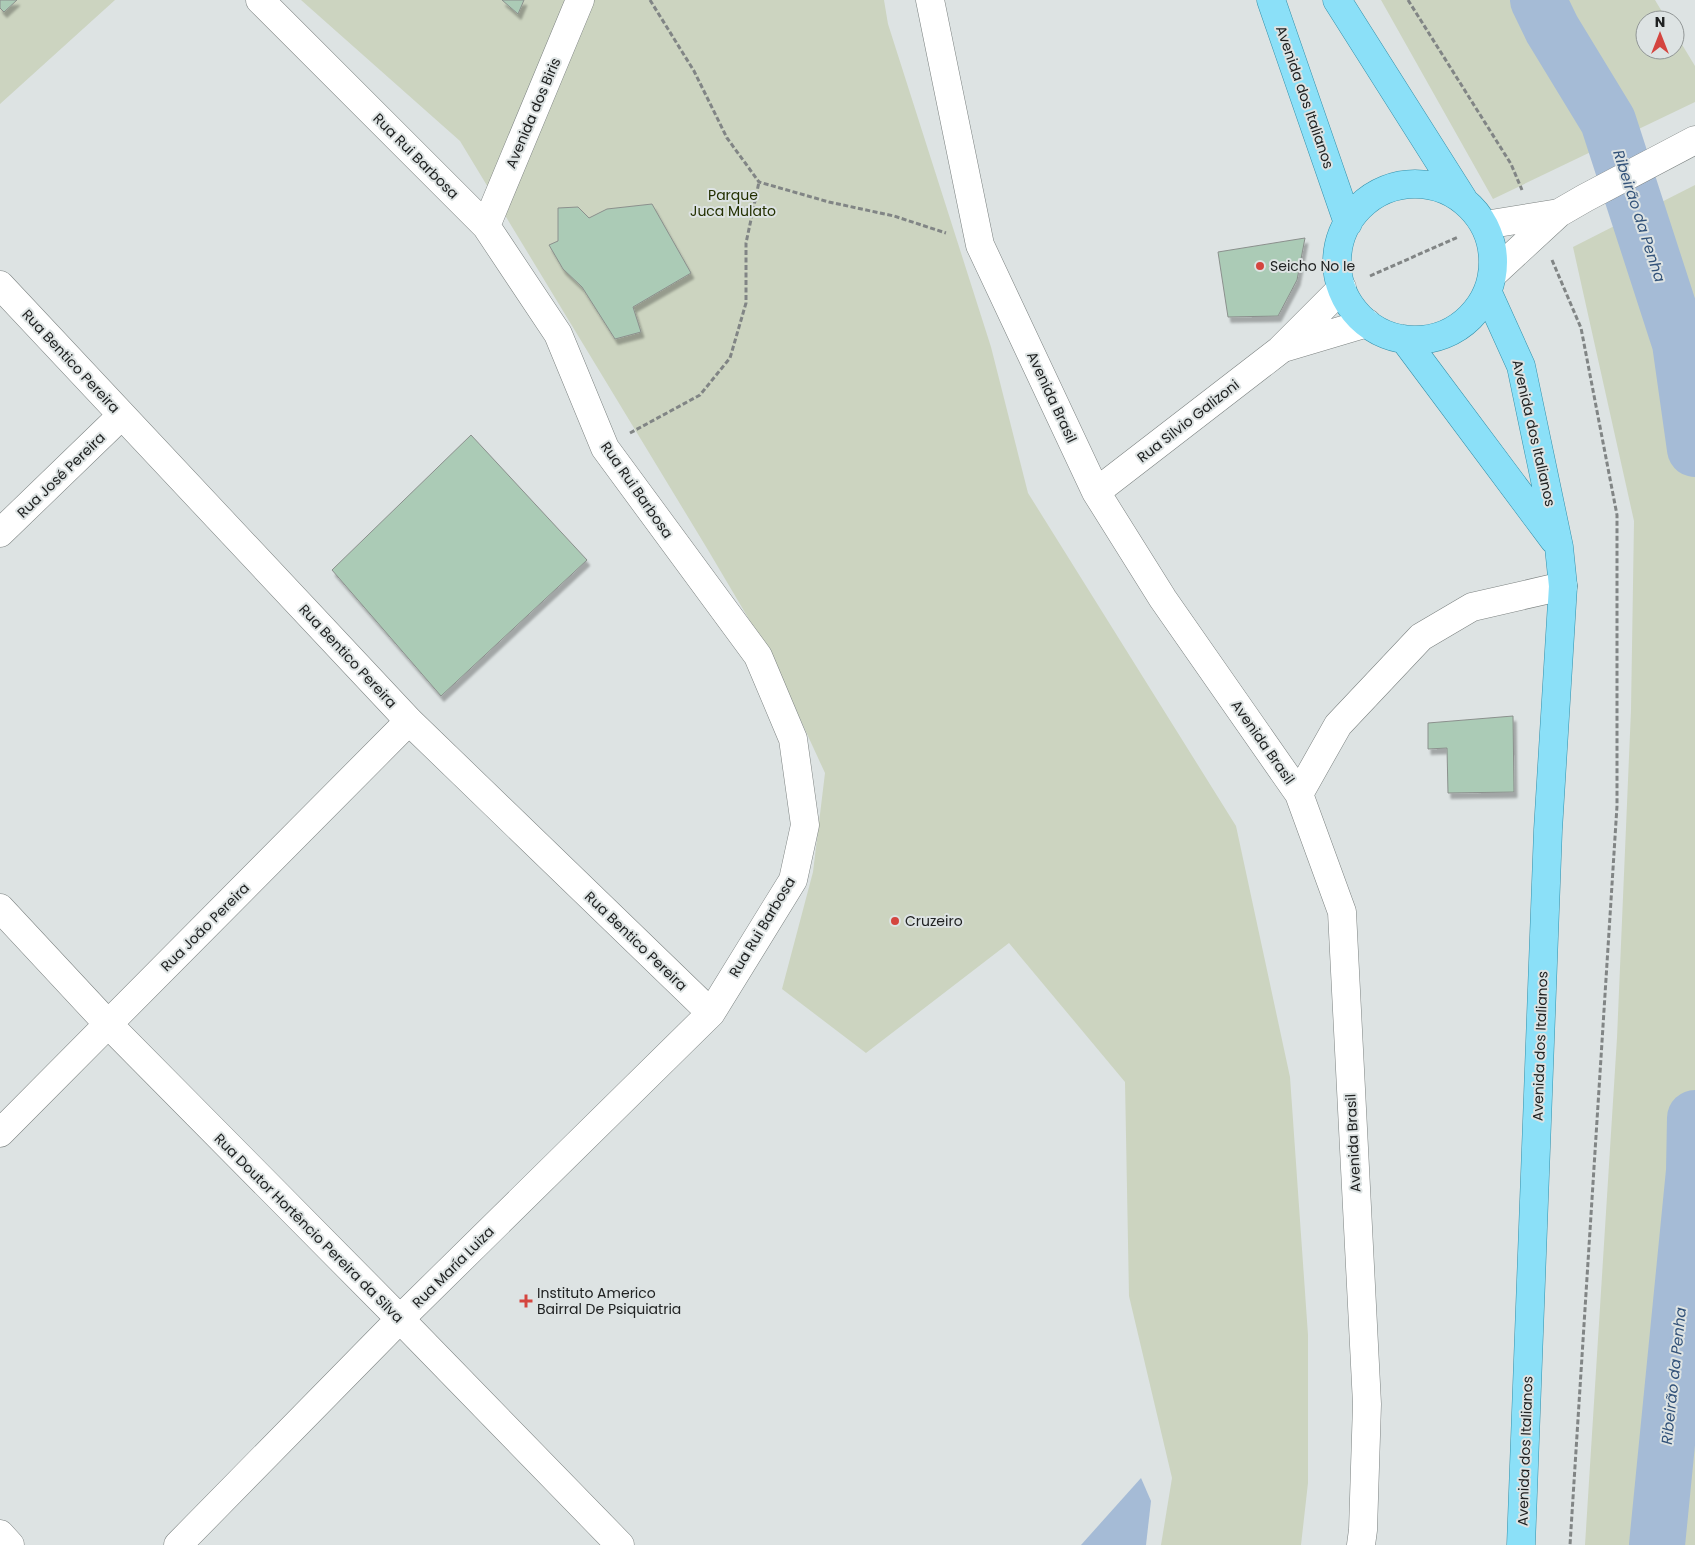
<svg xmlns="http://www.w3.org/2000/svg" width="1695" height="1545" font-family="Poppins,sans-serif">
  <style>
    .green { fill: #ccd4c0 }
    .water { fill: #a5bbd6 }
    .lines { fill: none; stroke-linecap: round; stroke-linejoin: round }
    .river { stroke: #a5bbd6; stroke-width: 56 }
    .building { fill: #abcbb6; stroke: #8b908d; filter: url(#shadow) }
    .minor-casing { stroke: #7c8281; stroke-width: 29 }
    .major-casing { stroke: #3490aa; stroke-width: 29 }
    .path { stroke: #818585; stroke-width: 3; stroke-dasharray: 5 2.5; stroke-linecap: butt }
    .minor { stroke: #fff; stroke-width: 28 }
    .major { stroke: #8be0f8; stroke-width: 28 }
    .poi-dot { fill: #d4453f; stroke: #dde3e3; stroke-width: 2 }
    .labels { text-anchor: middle; stroke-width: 4; stroke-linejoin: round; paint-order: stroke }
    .street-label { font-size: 14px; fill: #202222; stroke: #dde3e3 }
    .park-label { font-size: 14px; fill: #233000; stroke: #dde3e3 }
    .poi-label { font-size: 14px; fill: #202222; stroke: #dde3e3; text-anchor: start }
    .water-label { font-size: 15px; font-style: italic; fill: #325279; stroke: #dde3e3 }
  </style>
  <defs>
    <filter id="shadow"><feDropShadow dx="3" dy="5.5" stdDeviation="1" flood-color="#0004"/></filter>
  </defs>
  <rect width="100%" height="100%" fill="#dde3e3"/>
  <!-- green -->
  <path class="green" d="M0,0H115L0,104Z
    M301,0H884L888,24L991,347L1028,493L1236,826L1290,1077L1308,1335V1483L1301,1545H1161L1172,1478L1129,1296L1125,1082L1009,943L866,1053L782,989L813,872L825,773L773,660L708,550L460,141Z
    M1381,0H1655L1667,20H1645V50H1675V33L1695,66V102L1493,199Z
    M1695,185V1545H1585L1617,1038L1631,710L1634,521L1573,247Z"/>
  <!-- water -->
  <path class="water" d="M1141,1478L1151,1501L1146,1545H1081Z"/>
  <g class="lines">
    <!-- river -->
    <path class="river" d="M1538,0L1552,29L1608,121L1680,343L1695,449
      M1657,1545L1694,1171L1695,1118"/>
  </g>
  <!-- building -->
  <path class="building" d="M0,0H17L4,12L0,8Z
    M502,0H524L518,14Z
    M652,204L691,273L633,307L641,332L615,339L582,287L563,269L549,245L558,241V208L578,207L589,218L607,209Z
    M1305,238L1297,280L1278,316L1228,317L1218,252Z
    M471,435L587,560L441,696L332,570Z
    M1513,716L1514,792L1448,793L1447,748L1428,749V723Z"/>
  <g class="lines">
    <!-- minor casing -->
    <g class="minor-casing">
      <path id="minor" d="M930,0L980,245L1096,492L1163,599L1299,794L1342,912L1367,1404L1363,1530L1361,1545
        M1485,225L1559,213
        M486,226L580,0
        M1493,274L1559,213L1585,198L1695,140
        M0,285L409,721L711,1013
        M1283,348L1367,323
        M1096,492L1280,350L1342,288
        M0,533L121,416
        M1299,794L1338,725L1421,637L1472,607L1563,586
        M0,908L108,1024L400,1319L620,1545
        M0,1133L409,721
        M0,1534L10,1545
        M178,1545L400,1319L711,1013L793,880L805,825L793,739L758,656L605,448L558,334L486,226L260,0"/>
    </g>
    <!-- major casing -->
    <g class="major-casing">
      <path id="major" d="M1271,0L1348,223
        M1337,0L1463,199
        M1337 262a78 78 0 1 1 156 0a78 78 0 1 1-156 0Z
        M1488,293L1521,366L1559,547L1563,586L1548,830L1521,1545
        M1404,339L1554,540"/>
    </g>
    <!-- path -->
    <path class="path" d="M650,0L694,71L727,138L759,182L829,202L894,216L946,233
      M1408,0L1511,164L1522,190
      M1552,260L1581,328L1617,515V806L1570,1545
      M1370,276L1458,237
      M630,433L700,395L730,358L746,303V243L759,182"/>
    <!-- minor -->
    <use href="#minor" class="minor"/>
    <!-- major -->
    <use href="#major" class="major"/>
  </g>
  <!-- markers -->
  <g class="poi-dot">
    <circle cx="1260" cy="266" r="5"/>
    <circle cx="895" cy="921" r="5"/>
    <path d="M523.5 1293.5h5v5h5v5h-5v5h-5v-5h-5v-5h5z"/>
  </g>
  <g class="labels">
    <!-- street labels -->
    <g class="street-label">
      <text transform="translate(1305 97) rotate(71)" y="5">Avenida dos Italianos</text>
      <text transform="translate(533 113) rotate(-67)" y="5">Avenida dos Biris</text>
      <text transform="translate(416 156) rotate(45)" y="5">Rua Rui Barbosa</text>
      <text transform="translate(71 361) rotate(47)" y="5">Rua Bentico Pereira</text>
      <text transform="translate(1052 397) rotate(65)" y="5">Avenida Brasil</text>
      <text transform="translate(1188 421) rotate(-38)" y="5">Rua Silvio Galizoni</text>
      <text transform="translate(1534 433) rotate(77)" y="5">Avenida dos Italianos</text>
      <text transform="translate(61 475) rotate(-44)" y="5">Rua José Pereira</text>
      <text transform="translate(637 490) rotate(55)" y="5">Rua Rui Barbosa</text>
      <text transform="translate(348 656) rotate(47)" y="5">Rua Bentico Pereira</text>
      <text transform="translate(1263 742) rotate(55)" y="5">Avenida Brasil</text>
      <text transform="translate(205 927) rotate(-45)" y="5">Rua João Pereira</text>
      <text transform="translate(762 927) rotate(-59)" y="5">Rua Rui Barbosa</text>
      <text transform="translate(636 941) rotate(44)" y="5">Rua Bentico Pereira</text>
      <text transform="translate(1540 1046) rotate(-88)" y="5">Avenida dos Italianos</text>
      <text transform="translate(1353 1143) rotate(-93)" y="5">Avenida Brasil</text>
      <text transform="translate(309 1228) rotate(45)" y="5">Rua Doutor Hortêncio Pereira da Silva</text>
      <text transform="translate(453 1267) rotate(-45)" y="5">Rua María Luiza</text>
      <text transform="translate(1525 1451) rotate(-88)" y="5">Avenida dos Italianos</text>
    </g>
    <!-- park labels -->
    <g class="park-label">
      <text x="733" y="200">Parque<tspan x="733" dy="16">Juca Mulato</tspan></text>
    </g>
    <!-- poi labels -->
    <g class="poi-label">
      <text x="1270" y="271">Seicho No Ie</text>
      <text x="905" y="926">Cruzeiro</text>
      <text x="537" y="1298">Instituto Americo<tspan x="537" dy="16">Bairral De Psiquiatria</tspan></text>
    </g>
    <!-- water labels -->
    <g class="water-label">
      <text transform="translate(1639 216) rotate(72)" y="5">Ribeirão da Penha</text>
      <text transform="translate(1674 1376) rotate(-84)" y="5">Ribeirão da Penha</text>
    </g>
  </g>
  <!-- north arrow -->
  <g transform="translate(1660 35)"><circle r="24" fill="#dde3e3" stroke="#919696"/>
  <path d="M0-4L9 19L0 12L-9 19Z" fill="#d4453f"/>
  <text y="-8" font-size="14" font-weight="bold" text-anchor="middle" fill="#202222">N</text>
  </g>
</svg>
